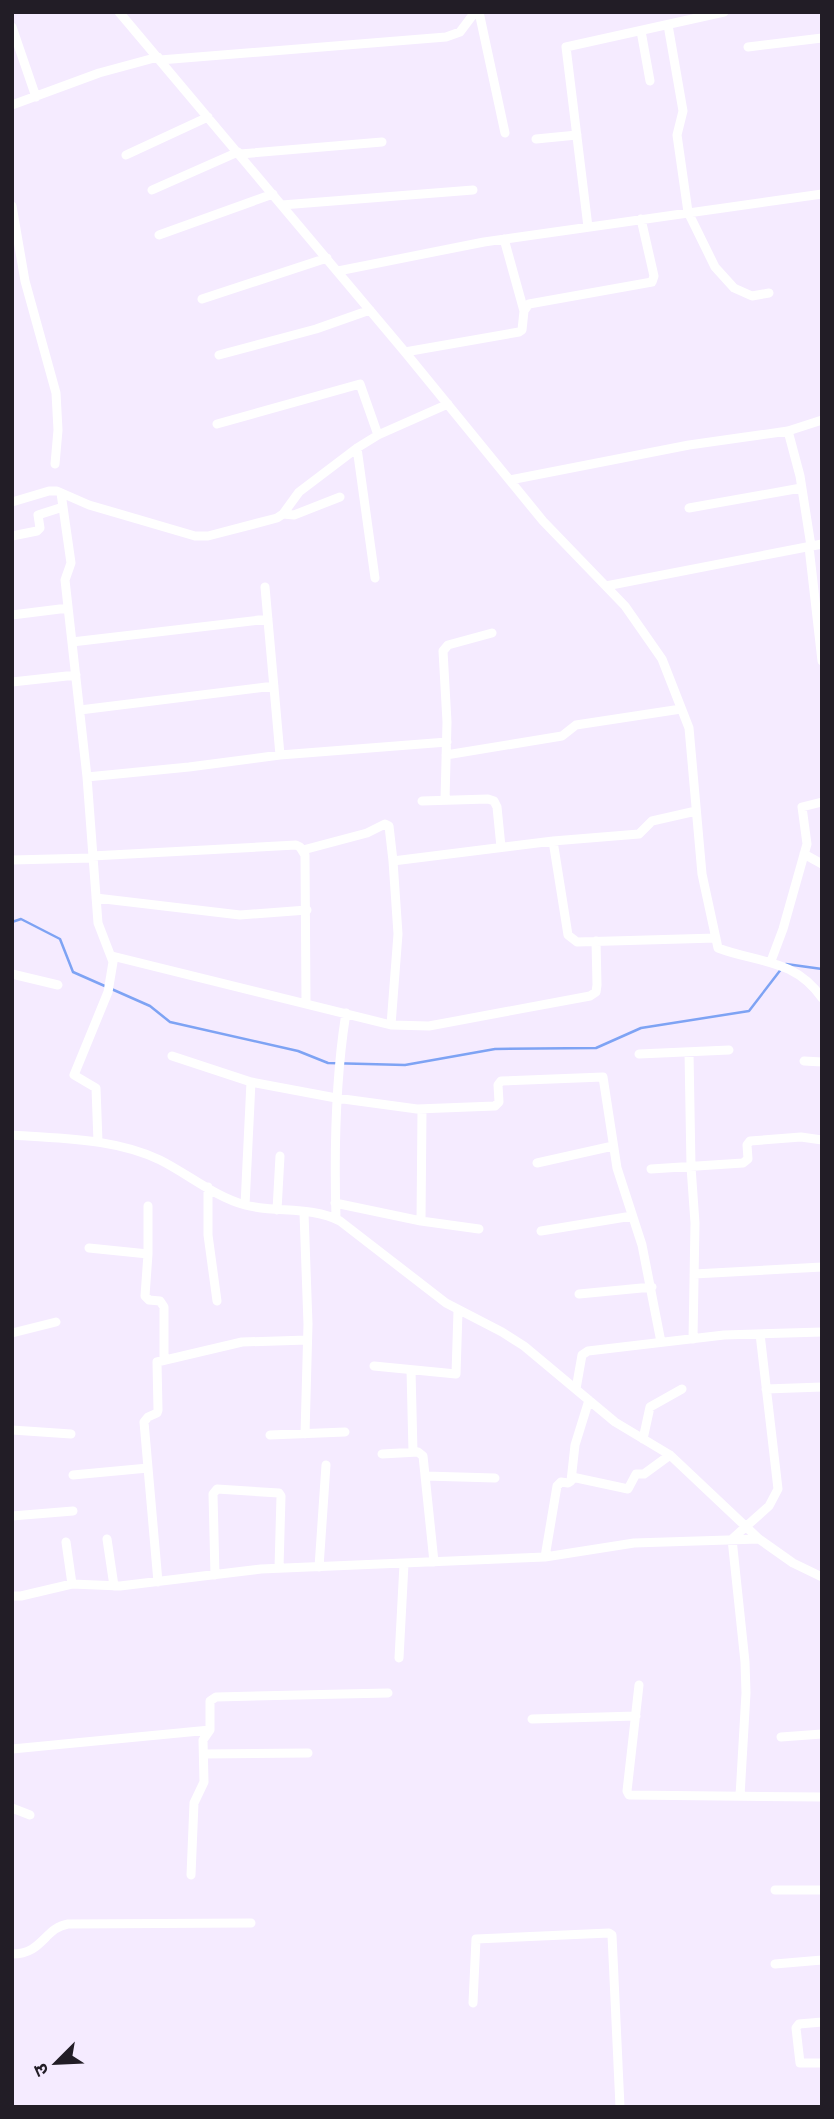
<svg xmlns="http://www.w3.org/2000/svg" width="834" height="2119" font-family="Lora,'Noto Sans Devanagari',serif">
  <style>
    .lines { fill: none; stroke-linecap: round; stroke-linejoin: round }
    .stream { stroke: #7ea3f4; stroke-width: 2.5 }
    .minor { stroke: #fff; stroke-width: 9 }
  </style>
  <rect width="100%" height="100%" fill="#f5ebff"/>
  <g class="lines">
    <!-- stream -->
    <path class="stream" d="M12,922L21,919L60,939L73,972L150,1006L170,1022L298,1051L328,1063L405,1065L495,1049L596,1048L641,1028L749,1011L782,968
      M786,964L822,969"/>
    <!-- minor -->
    <path class="minor" d="M119,12L405,352L543,521L625,606L662,659L689,728L702,874L718,948C757,963 794,958 822,998
      M479,12L505,133
      M668,25L683,111L677,135L688,212L715,267L734,288L752,296L769,293
      M12,27L36,97
      M641,31L650,81
      M748,47L822,38
      M160,60L446,37L460,32L475,12
      M12,105L99,73L158,57
      M536,139L577,135
      M240,154L382,142
      M126,155L208,117
      M152,190L238,152
      M282,205L473,190
      M12,206L25,281L56,393L58,430L55,464
      M588,227L566,47L724,12
      M159,235L273,194
      M504,239L524,311
      M338,271L484,242L822,194
      M202,299L327,258
      M405,352L519,332L522,330L524,311L529,304L652,282L654,276L641,219
      M219,355L316,329L370,310
      M217,424L360,384L378,435
      M788,431L800,476L811,546
      M357,448L375,578
      M510,480L689,445L788,431L822,420
      M61,493L71,563L65,580L87,777L98,923L113,962L108,992L74,1075L96,1088L98,1142
      M12,502L49,491H57L89,505L195,536H208L277,518L283,514L299,492L357,448L378,435L448,404
      M689,508L801,488
      M283,514L294,515L340,497
      M12,536L37,531L40,528L38,515L63,507
      M809,547L822,661
      M606,586L822,544
      M265,587L280,755
      M12,615L68,608
      M72,642L268,619
      M12,682L76,675
      M80,710L274,686
      M446,755L562,736L576,725L681,709
      M87,777L189,767L280,755L447,742
      M445,800L447,722L443,651L448,645L492,633
      M422,801L488,799L494,801L497,807L501,847
      M553,841L568,935L577,942L716,938
      M303,850L367,833L385,824L389,826L393,861L398,934L391,1025
      M804,854L822,864
      M92,856L296,845L300,847L305,855L306,1003
      M12,860L92,858
      M393,861L553,841L639,834L652,821L696,811
      M96,898L240,915L307,910
      M112,956L391,1025L429,1026L590,996L596,992L597,985L596,941
      M771,961L783,929L807,844L802,807L822,802
      M12,974L58,985
      M689,1052L691,1167L695,1223L693,1339
      M639,1054L729,1050
      M172,1056L251,1082L336,1098L417,1109L495,1106L499,1102L498,1085L501,1081L603,1077L617,1168L642,1245L661,1342
      M804,1061L822,1062
      M12,1135C61,1139 114,1138 160,1160C188,1174 215,1197 245,1205C276,1213 312,1206 340,1221L446,1303L502,1332L524,1346L615,1422L670,1455L759,1539L793,1563L822,1577
      M537,1163L613,1146
      M651,1169L743,1163L748,1159L747,1145L750,1141L801,1137L822,1140
      M208,1187V1235L217,1301
      M335,1203L421,1221L479,1229
      M245,1205L251,1082
      M148,1206V1254L145,1296L149,1300L160,1301L164,1307V1359
      M277,1210L280,1156
      M304,1213L308,1324L305,1434
      M336,1218C334,1150 335,1081 346,1013
      M421,1221L422,1110
      M541,1231L632,1216
      M89,1248L148,1254
      M694,1274L822,1267
      M579,1294L652,1287
      M12,1333L56,1322
      M374,1366L456,1374L458,1311
      M411,1370L413,1452
      M576,1389L582,1355L588,1351L724,1335L822,1332
      M766,1389L822,1387
      M12,1430L71,1434
      M270,1435L345,1432
      M643,1439L650,1407L682,1389
      M382,1454L418,1452L423,1456L434,1562
      M73,1475L148,1468
      M425,1476L495,1478
      M572,1477L628,1489L636,1474H644L670,1455
      M12,1516L73,1511
      M107,1539L114,1586
      M66,1542L72,1584
      M545,1557L557,1486L561,1482L568,1483L571,1481L575,1445L589,1400
      M319,1567L326,1465
      M215,1575L213,1494L217,1489L279,1493L281,1496L279,1568
      M158,1582L144,1422L148,1417L157,1413L158,1410L157,1362L242,1342L307,1340
      M12,1596H21L72,1584L120,1586L261,1569L545,1557L634,1543L759,1539
      M399,1658L404,1564
      M639,1685L627,1791L629,1795L822,1797
      M532,1719L636,1716
      M781,1737L822,1734
      M12,1749L210,1730
      M204,1754L308,1753
      M740,1796L746,1693L745,1662L732,1539L769,1506L778,1489L760,1334
      M12,1808L30,1815
      M191,1875L194,1803L204,1782L203,1740L210,1730V1701L216,1697L388,1693
      M775,1890H822
      M12,1954C43,1954 44,1928 68,1924L251,1923
      M775,1964L822,1960
      M473,2003L476,1939L609,1933L612,1935L620,2107
      M822,2022L799,2024L796,2028L800,2063H822"/>
  </g>
  <!-- border -->
  <rect width="834" height="2119" fill="none" stroke="#221d26" stroke-width="28"/>
  <!-- north arrow -->
  <g transform="translate(56 2063) rotate(246)" stroke="#f5ebff" stroke-width="5" paint-order="stroke">
  <path d="M0-5L12 26L0 18L-12 26Z" fill="#221d26"/>
  <text y="-10" font-size="19" font-weight="bold" text-anchor="middle" fill="#221d26">उ</text>
  </g>
</svg>
